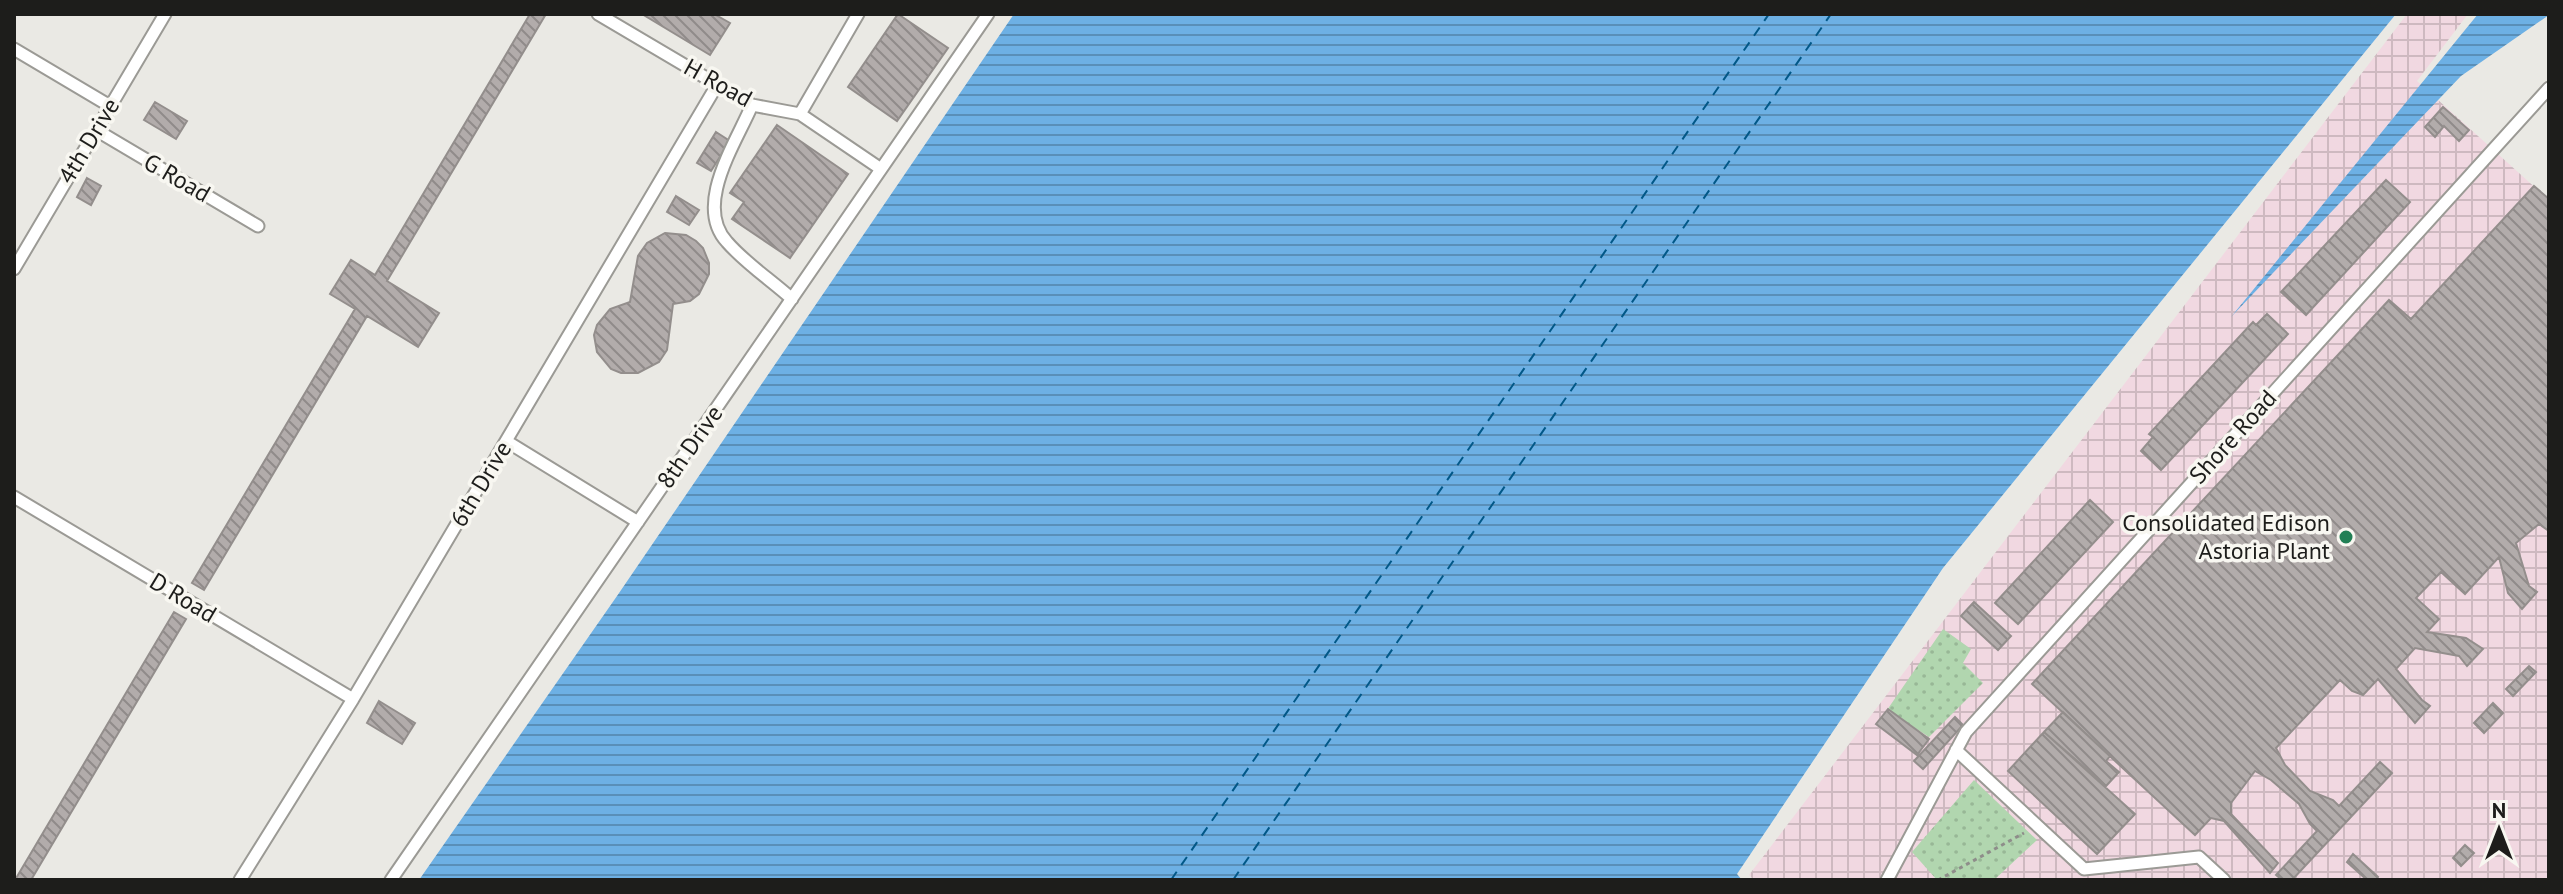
<svg xmlns="http://www.w3.org/2000/svg" width="2563" height="894" font-family="'PT Sans',sans-serif">
  <style>
    .industrial { fill: url(#industrial-grid) }
    .grass { fill: url(#grass-dots) }
    .water { fill: url(#water-rules) }
    .lines { fill: none; stroke-linecap: round; stroke-linejoin: round }
    .ferry { stroke: #025888; stroke-width: 2; stroke-dasharray: 10 8; stroke-linecap: butt }
    .building { fill: url(#building-back-hatch); stroke: #938e8c; stroke-width: 2 }
    .lane-casing { stroke: #9b9a95; stroke-width: 15 }
    .path { stroke: #8e8d8a; stroke-width: 3; stroke-dasharray: 4 4; stroke-linecap: butt }
    .lane { stroke: #fff; stroke-width: 11 }
    .poi-dot { fill: #217f55; stroke: #f8f7f1; stroke-width: 3 }
    .labels { text-anchor: middle; stroke-width: 7; stroke-linejoin: round; paint-order: stroke }
    .street-label { font-size: 24px; fill: #1d1d1b; stroke: #f8f7f1 }
    .poi-label { font-size: 24px; fill: #1d1d1b; stroke: #f8f7f1; text-anchor: end }
  </style>
  <defs>
    <pattern id="industrial-grid" width="8" height="8" patternUnits="userSpaceOnUse" patternTransform="scale(2)"><rect width="8" height="8" fill="#f1d8e1"/><path d="M0 4h8M4 0v8" fill="none" stroke="#ceb9c0"/></pattern>
    <pattern id="grass-dots" width="8" height="8" patternUnits="userSpaceOnUse" patternTransform="scale(2)"><rect width="8" height="8" fill="#b1d6af"/><path d="M2 2h.1M6 6h.1" fill="none" stroke="#98b796" stroke-width="1.8" stroke-linecap="round"/></pattern>
    <pattern id="water-rules" width="6" height="5" patternUnits="userSpaceOnUse" patternTransform="scale(2)"><rect width="6" height="5" fill="#6db0e4"/><path d="M0 2.5h6" fill="none" stroke="#598fb8"/></pattern>
    <pattern id="building-back-hatch" width="6" height="6" patternUnits="userSpaceOnUse" patternTransform="scale(2)"><rect width="6" height="6" fill="#b2acab"/><path d="M-1 5l2 2M0 0l6 6M5-1l2 2" fill="none" stroke="#908b8a"/></pattern>
  </defs>
  <rect width="100%" height="100%" fill="#eae9e4"/>
  <!-- industrial -->
  <path class="industrial" d="M2407,14H2468L2417,81L2549,200V880H1754L1749,875Z"/>
  <!-- grass -->
  <path class="grass" d="M1943,629L1971,649L1963,663L1983,683L1929,737L1887,710Z
    M1974,780L2037,840L1994,880H1937L1912,852Z"/>
  <!-- water -->
  <path class="water" d="M1014,14H2396L1943,568L1737,874L1742,880H419L617,596Z
    M2478,14L2549,15L2461,76L2231,317Z"/>
  <g class="lines">
    <!-- ferry -->
    <path class="ferry" d="M1171,880L1769,14
      M1233,880L1831,14"/>
  </g>
  <!-- building -->
  <path class="building" d="M530,14H546L387,281L439,313L418,347L367,316L204,590L192,583L355,309L330,294L351,260L375,275Z
    M642,14H714L730,23L710,55Z
    M898,14L948,48L897,121L848,87Z
    M155,102L187,121L176,139L144,120Z
    M2443,107L2469,130L2459,141L2444,126L2435,137L2425,127Z
    M777,125L848,174L790,258L732,219L744,202L730,193Z
    M716,132L730,141L711,171L697,163Z
    M87,178L101,186L91,205L77,197Z
    M2386,180L2410,202L2306,315L2281,292Z
    M2534,186L2549,199V531L2539,524L2516,543L2529,586L2537,592L2522,609L2508,593L2499,557L2465,594L2441,572L2416,598L2439,619L2427,632L2466,638L2483,649L2467,666L2459,656L2415,648L2396,669L2422,700L2430,706L2415,723L2378,679L2363,695L2352,691L2340,680L2276,748L2285,765L2310,791L2333,800L2339,806L2380,762L2392,773L2292,880H2282L2276,875L2317,831L2310,824L2299,804L2271,780L2255,771L2231,803V814L2278,863L2270,873L2224,821L2211,818L2195,835L2032,684L2389,300L2411,319Z
    M676,196L699,210L689,225L667,212Z
    M665,233L686,235L696,241L703,248L709,263V274L699,294L690,301L673,304L667,350L659,362L638,373H621L611,369L597,352L594,335L597,325L610,309L630,302L638,256L647,243Z
    M2267,314L2288,334L2161,470L2141,451L2153,437L2149,434L2253,322L2256,325Z
    M2090,500L2113,522L2018,624L1995,603Z
    M1974,602L2011,636L1998,650L1961,616Z
    M174,612L186,619L31,880H15Z
    M2529,666L2536,672L2513,696L2506,689Z
    M379,701L415,723L402,744L367,723Z
    M2493,703L2503,713L2484,733L2474,723Z
    M1888,709L1929,739L1917,755L1876,724Z
    M2063,712L2110,756L2106,761L2119,772L2106,786L2044,732Z
    M1955,717L1963,725L1923,769L1914,761Z
    M2044,732L2135,814L2097,854L2008,771Z
    M2465,845L2474,853L2461,866L2453,858Z
    M2353,854L2378,877L2376,880H2367L2347,862Z"/>
  <g class="lines">
    <!-- lane casing -->
    <g class="lane-casing">
      <path id="lane" d="M598,14L752,105L800,114L881,169
        M14,49L110,106
        M752,105C736,143 693,205 727,242C745,263 771,280 792,299
        M800,114L858,14
        M96,130L258,226
        M14,269L165,14
        M506,441L638,522
        M14,497L353,699
        M1956,750L2084,869L2199,857L2224,880
        M240,880L353,699L717,85
        M391,880L988,14
        M1887,880L1966,732L2549,88"/>
    </g>
    <!-- path -->
    <path class="path" d="M1938,880L2024,833"/>
    <!-- lane -->
    <use href="#lane" class="lane"/>
  </g>
  <!-- markers -->
  <circle class="poi-dot" cx="2346" cy="537" r="8"/>
  <g class="labels">
    <!-- street labels -->
    <g class="street-label">
      <text transform="translate(718 83) rotate(29)" y="8">H Road</text>
      <text transform="translate(89 141) rotate(-59)" y="8">4th Drive</text>
      <text transform="translate(177 178) rotate(30)" y="8">G Road</text>
      <text transform="translate(2233 437) rotate(-48)" y="8">Shore Road</text>
      <text transform="translate(690 447) rotate(-55)" y="8">8th Drive</text>
      <text transform="translate(481 484) rotate(-59)" y="8">6th Drive</text>
      <text transform="translate(183 598) rotate(31)" y="8">D Road</text>
    </g>
    <!-- poi labels -->
    <g class="poi-label">
      <text x="2330" y="531">Consolidated Edison<tspan x="2330" dy="28">Astoria Plant</tspan></text>
    </g>
  </g>
  <!-- border -->
  <rect width="2563" height="894" fill="none" stroke="#1d1d1b" stroke-width="32"/>
  <!-- north arrow -->
  <g transform="translate(2499 830)" stroke="#f8f7f1" stroke-width="6" paint-order="stroke">
  <path d="M0-6L14 30L0 20L-14 30Z" fill="#1d1d1b"/>
  <text y="-12" font-size="22" font-weight="bold" text-anchor="middle" fill="#1d1d1b">N</text>
  </g>
</svg>
